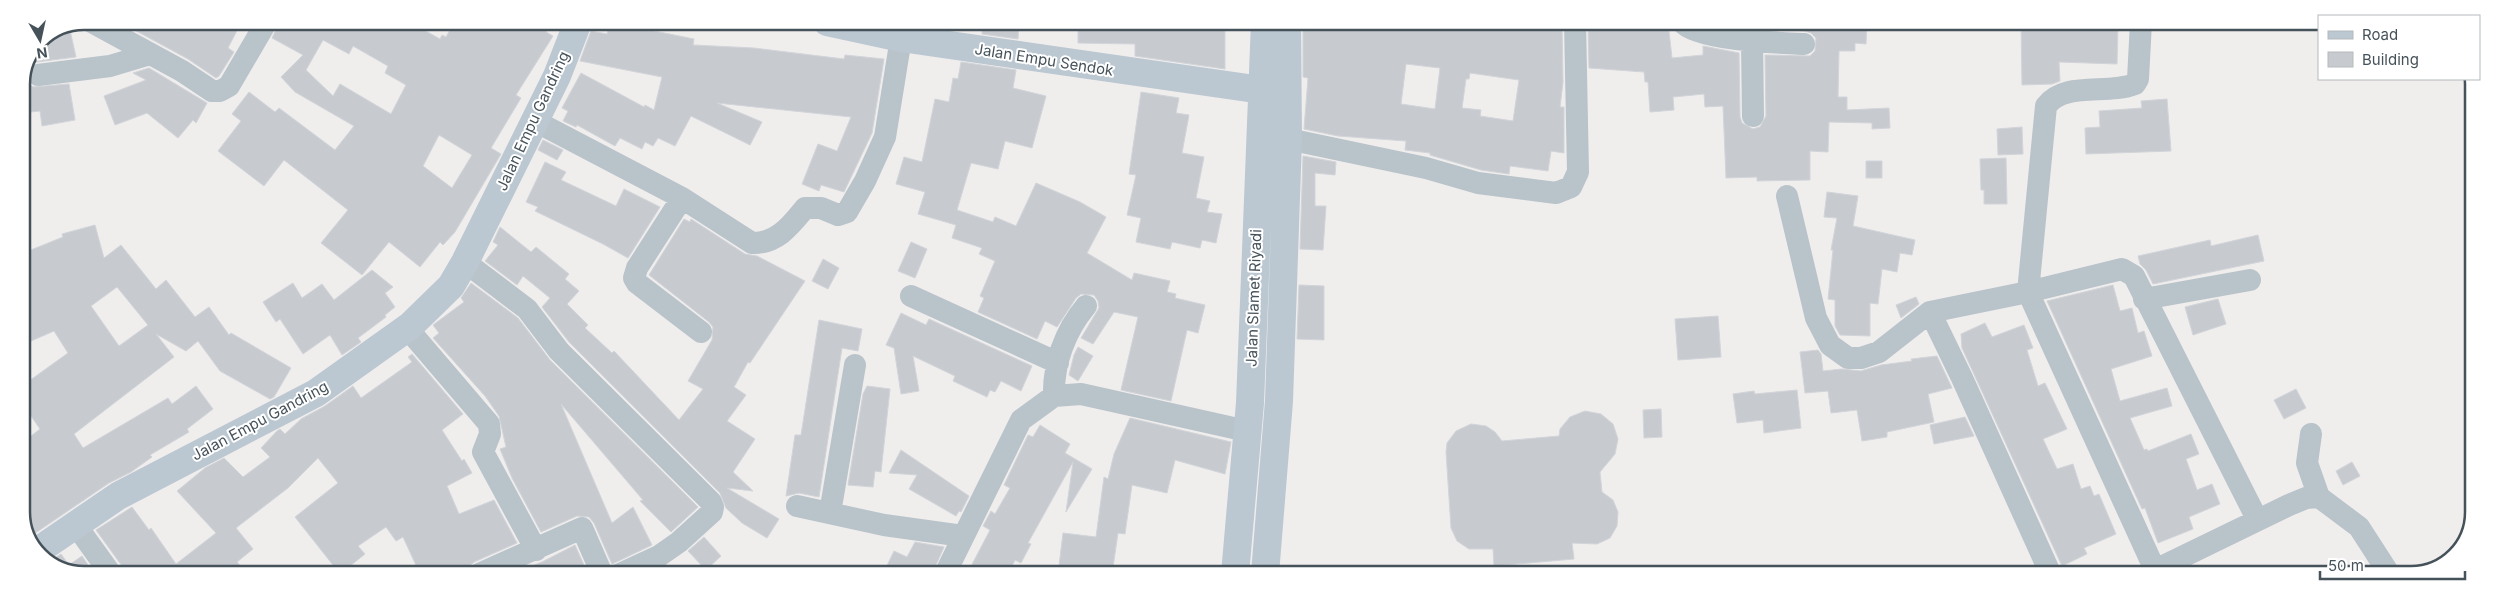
<svg xmlns="http://www.w3.org/2000/svg" width="2495" height="596" font-family="Inter,sans-serif">
  <style>
    .building { fill: #c7cbd0; stroke: #d1d4d9; fill-rule: evenodd }
    .lines { fill: none; stroke-linecap: round; stroke-linejoin: round }
    .street { stroke: #b9c3ca; stroke-width: 22 }
    .secondary { stroke: #bbc7d1; stroke-width: 28 }
    .labels { text-anchor: middle; stroke-width: 4; stroke-linejoin: round; paint-order: stroke }
    .street-label { font-size: 15px; fill: #46525a; stroke: #fff }
    .rim { fill: none; stroke: #46525a; stroke-width: 2.5 }
  </style>
  <rect width="100%" height="100%" fill="#f0eded"/>
  <!-- building -->
  <path class="building" d="M118,21H242L228,48L234,52L219,76L216,78L188,59Z
    M280,21H408L440,39L442,35L446,37L455,21L553,22L546,32L553,36L516,95L521,98L491,148L501,154L455,232L443,245L440,242L420,267L389,242L362,275L321,243L348,210L284,160L264,186L218,151L241,121L232,114L249,92L275,112L279,108L335,150L354,126L295,92L281,77L303,55L272,38ZM323,40L349,54L353,46L388,66L385,73L406,85L391,114L340,84L333,96L306,70ZM439,135L472,155L452,188L423,166Z
    M610,22L694,39L693,45L754,48L844,59L845,55L884,59L872,133L844,192L821,185L819,191L802,184L818,144L837,151L851,117L717,103L762,122L750,145L691,116L675,146L658,138L653,146L645,142L642,149L620,138L615,146L577,125L576,127L563,121L568,111L562,108L581,73L644,107L645,105L654,110L662,77L580,61L591,31L607,34Z
    M982,22H1019L1018,39L982,34Z
    M1078,22L1195,25V22H1225V69L1135,56V44L1078,43Z
    M1303,22H1562L1563,82L1560,107H1564V153L1551,151L1548,171L1510,166L1509,174L1481,170L1430,155V153L1405,150L1406,141L1338,136L1304,129L1308,78L1303,77ZM1406,64L1440,68L1435,109L1401,104ZM1470,73L1519,80L1513,121L1480,116L1481,110L1462,108L1466,79H1469Z
    M1619,22H1668L1672,58L1703,55V46L1739,53L1740,117L1742,123L1753,129L1760,127L1766,116L1765,55L1810,56L1815,51L1816,38L1811,33L1805,31L1740,26L1721,22H1867L1866,44L1855,43V51H1839L1838,97H1847V110L1889,108L1890,128L1872,129V123L1829,122L1828,152L1810,151V180L1757,181V177L1726,178L1723,106L1705,107L1704,94L1673,97L1674,110L1650,112L1648,82H1645L1644,72L1589,68L1588,23L1619,26Z
    M2021,22H2038V28L2118,27L2117,64L2059,62L2060,81L2052,84L2022,85Z
    M70,30L76,57L36,62L28,67L40,39Z
    M961,62L1016,70L1013,88L1046,96L1032,148L1005,141L998,169L971,163L957,210L993,222L995,217L1016,226L1036,183L1080,202L1106,217L1087,253L1132,280L1134,273L1170,281L1167,292L1176,294L1175,298L1205,305L1198,333L1187,330L1171,401L1121,390L1138,317L1114,312L1093,344L1081,338L1099,308L1098,301L1094,295L1081,294L1076,298L1057,327L1045,321L1037,339L978,312L984,298L980,296L995,261L979,254L982,248L952,238L956,225L918,214L925,192L896,184L904,157L922,162L935,99L949,102L953,78L958,79Z
    M149,68L207,103L196,123L193,120L178,138L147,113L115,125L104,96L146,80L133,73Z
    M25,74L27,82L33,87L69,84L75,120L42,126L40,111L21,113V83Z
    M1141,92L1179,98L1176,113L1189,115L1182,153L1204,157L1196,198L1210,201L1207,212L1222,214L1216,243L1202,240L1200,248L1172,242L1170,249L1136,242L1141,218L1127,215L1136,175L1129,174Z
    M2167,99L2171,151L2086,154L2085,128L2100,127L2099,111L2142,108L2141,101Z
    M2022,127L2023,154L1998,155L1997,129Z
    M543,140L563,150L557,160L538,150Z
    M1303,156L1336,162L1335,175L1315,173V206H1326L1323,250L1300,249Z
    M2006,158L2007,204H1984V190H1981L1980,159Z
    M1866,161H1882V178H1866Z
    M545,162L566,172L561,180L616,206L624,189L660,207L628,258L603,244L535,211L538,207L526,202Z
    M1827,192L1858,196L1853,226L1915,240L1912,255L1900,253L1897,272L1882,269L1878,304L1870,303V336L1840,335L1835,326V300L1828,299L1833,250H1831L1837,218L1824,217Z
    M684,219L690,222L691,219L745,254L757,256L805,281L750,363L748,362L734,387L746,395L727,421L755,439L733,472L753,491L727,488L779,519L767,538L742,523L726,508L720,493L569,342L542,307L550,298L523,276L517,285L485,261L498,245L493,242L500,227L531,252L536,247L569,274L565,279L579,291L567,304L588,325L585,328L612,353L614,351L679,420L703,389L688,381L712,340L713,327L709,322L649,275Z
    M95,225L104,258L121,245L156,289L166,280L195,317L209,307L229,335L231,333L291,368L274,397L270,399L220,371L198,341L186,351L156,334L174,357L74,434L83,448L168,398L172,404L196,386L213,409L187,429L189,432L150,455L152,457L131,472L109,483L31,536L22,520V443L40,429L22,403V386L68,353L54,331L22,345L21,254L63,237L62,234ZM117,287L148,325L119,346L91,306Z
    M2258,235L2264,261L2153,284L2146,270L2140,264L2138,256L2210,240L2211,246Z
    M911,242L927,249L915,278L898,271Z
    M823,259L839,268L828,289L812,281Z
    M372,270L393,287L385,293L395,307L385,315L386,317L358,338L361,342L342,355L330,335L303,354L280,319L276,322L263,302L293,283L302,298L322,284L334,300Z
    M471,283L518,318L550,360L698,507L671,532L640,501L643,500L561,404L612,523L633,507L652,545L612,564L594,523L589,517L577,516L541,532L512,478L500,449L506,447L499,416L485,396L433,338L439,333L433,325L464,302L461,298Z
    M1299,285L1324,286V340L1297,339Z
    M2113,285L2120,311L2132,308L2138,333L2144,331L2152,356L2111,369L2120,401L2167,388L2172,406L2130,418L2144,450L2147,449L2148,451L2191,434L2199,454L2186,459L2197,490L2212,484L2220,504L2189,517L2193,529L2158,543L2145,508L2142,509L2047,301Z
    M1916,297L1919,304L1901,318L1896,305Z
    M2218,299L2226,324L2193,335L2185,307Z
    M901,313L926,325L929,319L1032,366L1021,391L1001,381L995,392L990,390L987,397L953,381L955,376L913,356L919,391L901,394L894,348L886,345Z
    M1718,316L1721,357L1678,360L1675,319Z
    M819,320L862,329L858,351L842,348L819,497L799,493L786,496L795,435H801Z
    M1985,323L1992,337L2024,325L2033,348L2027,350L2038,386L2045,383L2067,429L2043,439L2057,469L2073,464L2081,489L2090,486L2094,496L2099,494L2116,534L2084,548L2087,554L2062,566L1962,348L1961,334Z
    M1078,347L1093,356L1078,381L1069,375L1074,355Z
    M1818,350L1821,354L1823,371L1842,369L1861,371L1881,365L1912,361L1911,359L1937,356L1952,388L1928,394L1934,422L1887,432V437L1862,441L1857,410L1831,413L1828,391L1805,393L1800,352Z
    M412,354L463,414L442,430L462,461L464,459L472,473L447,486L459,514L494,500L517,543L474,562L468,567L466,574H420L403,537L396,541L386,527L358,546L365,554L340,574L295,517L338,483L318,458L288,488L236,528L253,549L237,562L247,574H124L122,566L96,530L132,507L149,530L151,528L176,564L216,533L177,491L205,468L224,458L243,477L270,457L261,448L277,431L280,429L285,434L301,419L325,406L353,386L361,398L412,362L408,357Z
    M867,386L890,389L881,472L875,471L873,487L848,485L863,394Z
    M2296,389L2306,408L2284,419L2274,400Z
    M1797,390L1801,428L1764,433L1763,420L1737,423L1733,394L1754,391L1755,394Z
    M1661,409L1662,437L1644,438L1643,410Z
    M1585,411L1601,414L1613,424L1618,439L1615,454L1600,472L1602,492L1613,500L1618,512L1617,526L1610,538L1597,544L1572,543L1574,559L1494,566L1493,549H1469L1457,541L1451,528L1446,452L1447,443L1456,431L1471,424L1486,426L1495,432L1502,441L1559,436L1560,429L1570,417Z
    M1965,417L1974,436L1934,444L1930,425Z
    M1130,418L1231,442L1225,474L1175,460L1167,493L1132,485L1125,534L1118,533L1112,574H1058L1063,533L1096,537L1104,477L1108,479L1114,454Z
    M1040,425L1070,444L1065,453L1092,469L1066,512L1073,462L1028,543L1031,544L1021,563L1015,560L1008,574H967L990,530L983,526L991,511L995,514L1010,488L1004,485L1028,435L1033,437Z
    M901,450L969,496L961,512L959,511L956,516L909,489L917,475L889,473Z
    M2352,462L2360,476L2343,485L2336,471Z
    M704,537L721,556L706,570L688,551Z
    M915,542L944,547L932,574H883L894,551L907,557Z
    M575,545L588,574H512L542,562Z
    M61,554L69,565L82,556L94,574L71,573L50,561Z"/>
  <g class="lines">
    <!-- street -->
    <path class="street" d="M90,21L182,71L212,91H220L229,86L267,21
      M1682,22C1695,40 1780,43 1804,44
      M2141,22L2138,79L2135,84C2107,95 2064,81 2046,106L2028,292L2155,570
      M1752,41L1753,116
      M38,75L110,66L150,54
      M535,121L682,198L752,243C777,244 791,225 805,208H821L838,215L847,212L865,181L885,137L901,38
      M1288,139L1426,168L1478,183L1556,193L1571,187L1578,172L1575,22
      M1787,196L1816,318L1830,345L1848,358H1861L1879,352L1930,312L2028,292L2122,269L2134,276L2257,519
      M682,198L637,268L634,278L637,283L701,332
      M465,262L527,309L559,351L711,502L713,507L712,512L679,542L659,556L620,574
      M911,296L1058,363
      M2144,299L2250,280
      M1930,312L1962,378L2051,575
      M407,328L489,424L490,434L483,452L536,550
      M1054,396C1053,364 1065,331 1086,306
      M2311,434L2307,463L2319,497L2359,527L2390,575
      M797,506L884,525L963,536
      M830,513L855,365
      M75,524L111,574
      M479,574L582,528L602,574
      M945,574L1021,420L1054,396L1081,394L1247,431
      M2145,575L2289,505L2306,498L2319,497"/>
    <!-- secondary -->
    <path class="secondary" d="M827,22L901,38L1262,90
      M36,552L118,496L316,393L410,326L451,286L465,262L557,76L578,22
      M1235,574L1250,403L1265,22
      M1265,574L1279,401L1288,139L1287,22"/>
  </g>
  <g class="labels">
    <!-- street labels -->
    <g class="street-label">
      <text transform="translate(1044 60) rotate(9)" y="5">Jalan Empu Sendok</text>
      <text transform="translate(533 121) rotate(-65)" y="5">Jalan Empu Gandring</text>
      <text transform="translate(1254 298) rotate(-88)" y="5">Jalan Slamet Riyadi</text>
      <text transform="translate(260 421) rotate(-28)" y="5">Jalan Empu Gandring</text>
    </g>
  </g>
  <!-- crop -->
  <path d="M0 0H2495V596H0ZM84 30H2411A54 54 0 0 1 2465 84V512A54 54 0 0 1 2411 566H84A54 54 0 0 1 30 512V84A54 54 0 0 1 84 30Z" fill="#fff" fill-rule="evenodd"/>
  <path class="rim" d="M84 30H2411A54 54 0 0 1 2465 84V512A54 54 0 0 1 2411 566H84A54 54 0 0 1 30 512V84A54 54 0 0 1 84 30Z"/>
  <!-- legend -->
  <rect x="2318" y="15" width="162" height="65" fill="#ffffff" stroke="#b5babd"/>
  <rect x="2328" y="31" width="25" height="8" fill="#bbc7d1" stroke="#b5babd"/>
  <text x="2362" y="40" font-size="15" fill="#46525a">Road</text>
  <rect x="2328" y="52" width="25" height="15" fill="#c7cbd0" stroke="#b5babd"/>
  <text x="2362" y="65" font-size="15" fill="#46525a">Building</text>
  <!-- north arrow -->
  <g transform="translate(40 40) rotate(171)" stroke="#ffffff" stroke-width="4" paint-order="stroke">
  <path d="M0-4L9 19L0 12L-9 19Z" fill="#46525a"/>
  <text y="-8" font-size="14" font-weight="bold" text-anchor="middle" fill="#46525a">N</text>
  </g>
  <!-- scale -->
  <path d="M2320 571v8h145v-8" fill="none" stroke="#46525a" stroke-width="2.5"/>
  <text x="2328" y="571" font-size="15" fill="#46525a" stroke="#ffffff" stroke-width="4" paint-order="stroke">50 m</text>
</svg>
